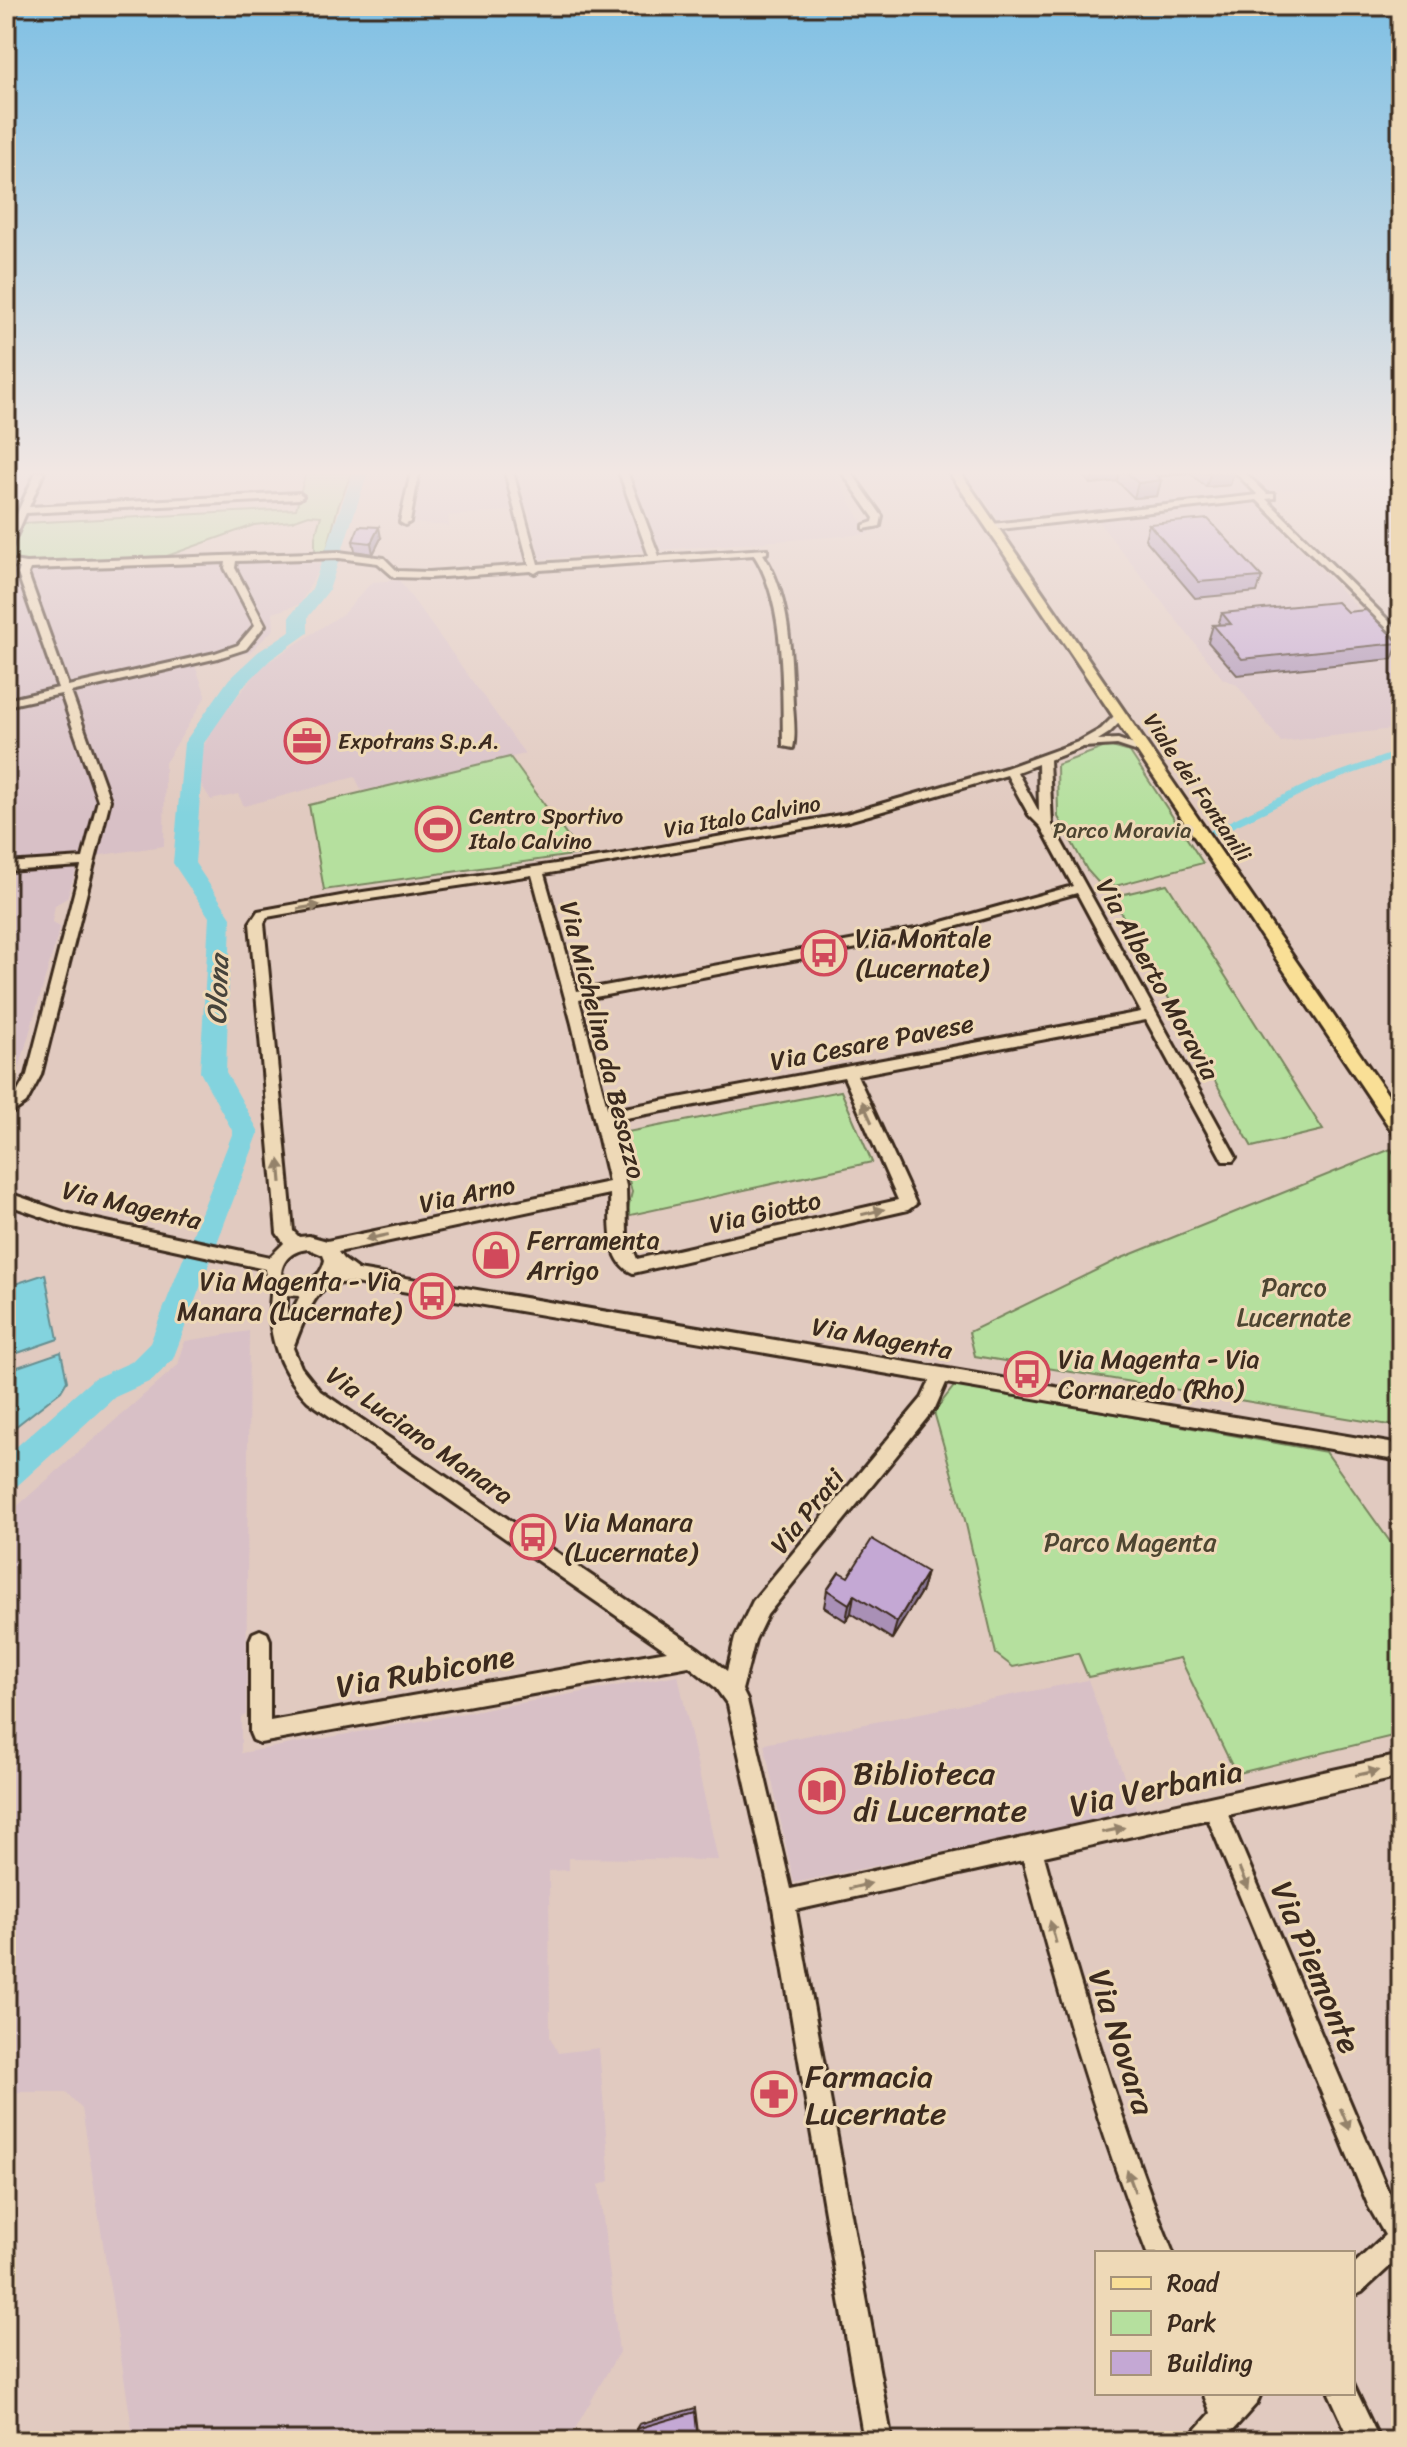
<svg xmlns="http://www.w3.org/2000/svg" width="1407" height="2447" font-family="Sriracha,sans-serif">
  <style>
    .built { fill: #d8c0c6 }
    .green { fill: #b5e09e; stroke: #78855e; stroke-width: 2 }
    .water { fill: #83d3de; stroke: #668f91; stroke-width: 2 }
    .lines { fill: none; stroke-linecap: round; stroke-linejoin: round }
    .canal { fill: #83d3de; fill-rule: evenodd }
    .river { fill: #83d3de; fill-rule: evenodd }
    .minor-casing { stroke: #3b2a1e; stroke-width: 6 }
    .major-casing { stroke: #3b2a1e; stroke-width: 6 }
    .minor { fill: #eed9b7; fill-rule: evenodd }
    .major { fill: #f9df96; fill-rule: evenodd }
    .wall { fill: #a990b6; stroke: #3b2a1e; stroke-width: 2 }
    .shaded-wall { fill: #897694; stroke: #3b2a1e; stroke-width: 2 }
    .building { fill: #c4a8d4; stroke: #3b2a1e; stroke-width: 2 }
    .oneway { fill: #94826a }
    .labels { text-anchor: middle; stroke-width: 6; stroke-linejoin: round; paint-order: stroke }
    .far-poi-label { font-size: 22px; fill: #3b2a1e; stroke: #eed9b7; text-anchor: start }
    .far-street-label { font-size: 22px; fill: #3b2a1e; stroke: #eed9b7 }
    .far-park-label { font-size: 22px; fill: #4d4531; stroke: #eed9b7 }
    .poi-label { font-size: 26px; fill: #3b2a1e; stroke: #eed9b7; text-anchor: start }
    .street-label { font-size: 26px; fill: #3b2a1e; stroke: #eed9b7 }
    .park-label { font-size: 26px; fill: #4d4531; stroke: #eed9b7 }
    .water-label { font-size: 28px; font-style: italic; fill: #46433b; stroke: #eed9b7 }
    .near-street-label { font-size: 32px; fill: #3b2a1e; stroke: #eed9b7 }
    .near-poi-label { font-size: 32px; fill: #3b2a1e; stroke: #eed9b7; text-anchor: start }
  </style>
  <rect width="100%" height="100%" fill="#e1cac0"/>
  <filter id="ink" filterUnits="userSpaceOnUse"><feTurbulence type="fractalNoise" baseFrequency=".0125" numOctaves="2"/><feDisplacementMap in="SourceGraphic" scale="16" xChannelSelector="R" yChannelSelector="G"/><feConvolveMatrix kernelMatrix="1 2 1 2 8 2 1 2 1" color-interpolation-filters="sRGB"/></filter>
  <g filter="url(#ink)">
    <!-- built -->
    <path class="built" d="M419,472H833L869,534L540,559L528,509L448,516L449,526L410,523Z
      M964,472H1401V485L1245,492L1401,652V728L1281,742L1237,685L1223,679L1089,510L998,519Z
      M260,560L322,563L300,604L273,613L274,629L250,652L195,665L206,696L165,763L164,846L80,858L67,898L55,905L52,922L60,927L17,1076L6,1097V848L13,829H6V568Z
      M399,580L525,754L362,791L355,777L244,806L238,794L211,800L199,781L204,745L214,725L262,666L344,613L372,582Z
      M249,1331L246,1715L241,1717V1753L678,1675L718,1860L569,1858V1870L549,1871L550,2037L558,2053L599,2048L610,2181L599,2185L619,2352L568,2441H134L82,2109L66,2092H6V1516L178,1365L185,1341Z
      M1088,1680L1137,1811L794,1883L764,1744Z"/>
    <!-- green -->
    <path class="green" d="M306,472H352L338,507L326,553H315V537L321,516L309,515L292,521L254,525L167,556L20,563L9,556L24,523L296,509Z
      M1108,746L1130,752L1203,863L1104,889L1087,870L1058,817L1057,765Z
      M510,757L580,854L324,890L309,805Z
      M1167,884L1323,1130L1252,1147L1112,897Z
      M841,1091L872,1162L626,1216L632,1192L617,1134Z
      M1391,1149L1401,1164V1427L975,1356L969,1332L1117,1260Z
      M955,1385L1326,1452L1401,1557V1734L1239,1773L1235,1772L1180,1658L1088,1677L1078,1653L1013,1667L996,1654L965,1520L934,1412Z"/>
    <!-- water -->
    <path class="water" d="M45,1274L58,1339L6,1357V1287Z
      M61,1352L67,1381L61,1391L6,1434V1371Z"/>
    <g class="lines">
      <!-- canal -->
      <path class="canal" d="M1401,750V757L1321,785L1219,834L1215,835L1209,831L1313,781Z"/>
      <!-- river -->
      <path class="river" d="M353,472H368L329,590L308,617V633L270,660L243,687L204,743L195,863L231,917L226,1072L259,1132L173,1359L153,1380L115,1397L17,1486L6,1491V1456L93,1379L131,1362L150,1343L233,1132L200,1072L209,917L173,863L184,743L229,679L258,652L290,631V616L312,589Z"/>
      <!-- minor casing -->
      <g class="minor-casing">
        <path id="minor" d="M36,472H44L29,507L299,493L303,496L299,499L26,513L11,548L6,551V538Z
          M411,472H419L410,522L405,525L400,522Z
          M505,472H513L538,564L649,556L619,472H627L659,556L767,549V553L763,554C791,596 791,656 793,705C794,719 796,736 793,748L783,746C782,688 786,604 754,555L540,570L535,573L531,571L429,578L394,577L378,563L339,558L236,561L235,568L265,625L246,649L218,658L71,692L110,800L41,1075L26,1103L6,1117V1104L16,1095L27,1075L81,866L6,871V863L83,858L98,800L61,694L6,706V700L58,688L18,574L20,568L6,566V560L26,563L339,552L384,558L397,571L429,572L529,565ZM226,562L225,568L255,625L238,645L215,653L68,686L28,574L30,569Z
          M842,472H851L882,516L880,526L864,529V525L873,522L874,518Z
          M1235,472H1244L1267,494H1274V498L1266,499L1401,633V642L1257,500L992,530L987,527L992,524L1258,495Z
          M1116,714L1126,716L1109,733L1098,740L1118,739L1150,751L1144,754L1117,745L1083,747L1049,760L1052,825L1236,1157L1233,1161H1223L1146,1020L857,1075L916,1204L908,1210L633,1273C605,1262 611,1217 610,1194L338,1252L343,1259L358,1270L1401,1445V1461L946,1383L935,1408L767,1615L755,1640L742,1690L747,1700L791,1889L1401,1755V1777L1228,1815L1387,2189L1401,2213V2256L1362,2292L1353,2296V2265L1385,2235L1369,2207L1208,1819L1044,1856C1081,1990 1121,2123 1173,2253H1147C1097,2125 1058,1993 1023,1860L796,1910L892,2441H864L772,1902L728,1705L715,1687L689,1666L260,1743L253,1740L250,1733V1640L253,1633L260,1630L267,1633L270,1640V1721L667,1651L308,1401C286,1378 272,1350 270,1317C269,1307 272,1295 271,1286C269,1279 265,1277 265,1269L68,1226L6,1204V1192L69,1214L270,1257L284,1243L277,1233L250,923L258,911L363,892L611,856L846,814L1006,768L1078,742L1101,729ZM1038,764L1039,812L1017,772ZM1007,775L1029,815L1041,827L1073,886L921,928L577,991L544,874L848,821ZM532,875L572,1024L609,1182L327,1241L309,1236L299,1237L293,1231L264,923L267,917L363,900ZM1077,893L1141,1012L608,1111L579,1000L922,936ZM844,1077L898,1200L637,1259L627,1235L626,1186L610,1121ZM309,1249L323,1255L325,1260C321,1279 307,1283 289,1282L281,1273C283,1258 294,1250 309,1249ZM355,1283L930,1381L922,1398L753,1601L735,1638L727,1671L699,1649L320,1391L301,1367L293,1348C300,1331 312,1294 329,1285C336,1282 347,1283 355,1283ZM287,1295L300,1296L287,1321Z
          M1353,2384L1380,2441H1351L1329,2393H1353Z
          M1203,2393H1261L1257,2403L1223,2441H1191L1195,2431L1211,2413Z"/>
      </g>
      <!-- major casing -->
      <g class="major-casing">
        <path id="major" d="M949,472H960L1401,1114V1136L1394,1134Z"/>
      </g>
      <!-- minor -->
      <use href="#minor" class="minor"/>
      <!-- major -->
      <use href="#major" class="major"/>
    </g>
    <!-- wall -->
    <path class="wall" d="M1079,472H1234L1230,485L1206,487L1190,473L1157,477L1161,480L1157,496L1134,498L1117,481L1091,484Z
      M1149,524L1262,577L1257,592L1195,598L1145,539Z
      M381,538L373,554L355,551L353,541Z
      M1347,612L1399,643L1392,659L1237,675L1208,642L1213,625H1218L1222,613Z
      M927,1572L922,1590L892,1639L851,1613L846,1621L824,1607L827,1590L848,1577Z
      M695,2408L699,2441H638L636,2429L639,2424Z"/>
    <!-- shaded-wall -->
    <path class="shaded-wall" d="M1093,472H1119L1117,481L1091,484Z
      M1140,472H1191L1139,479Z
      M1211,472H1234L1230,485L1206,487Z
      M1161,480L1157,496L1134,498L1138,483Z
      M379,527L381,538L373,554L371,543Z
      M927,1572L922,1590L892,1639L897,1622Z
      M854,1595L851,1613L846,1621L849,1604Z"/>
    <!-- building -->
    <path class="building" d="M1126,472H1152L1161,480L1138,483Z
      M1208,519L1262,577L1199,582L1149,524Z
      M359,526L379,527L371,543L353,541Z
      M1337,602L1347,612L1366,610L1399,643L1242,659L1213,625L1231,624L1222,613Z
      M872,1539L927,1572L897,1622L854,1595L849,1604L827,1590L839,1572L848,1577Z
      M695,2412L698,2441H638L636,2429Z"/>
    <!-- one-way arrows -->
    <defs><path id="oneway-solid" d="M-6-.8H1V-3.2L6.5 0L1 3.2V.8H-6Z" transform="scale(2)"/></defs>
    <g class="oneway">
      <use href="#oneway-solid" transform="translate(309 907) rotate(-9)"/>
      <use href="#oneway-solid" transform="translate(867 1112) rotate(-114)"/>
      <use href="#oneway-solid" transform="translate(280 1171) rotate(-95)"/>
      <use href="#oneway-solid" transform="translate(873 1212) rotate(-13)"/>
      <use href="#oneway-solid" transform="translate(377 1237) rotate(168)"/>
      <use href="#oneway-solid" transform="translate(1367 1773) rotate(-12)"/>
      <use href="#oneway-solid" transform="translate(1113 1830) rotate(-12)"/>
      <use href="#oneway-solid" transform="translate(1244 1879) rotate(67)"/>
      <use href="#oneway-solid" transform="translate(860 1886) rotate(-13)"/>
      <use href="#oneway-solid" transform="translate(1053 1932) rotate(-105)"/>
      <use href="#oneway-solid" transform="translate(1345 2119) rotate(67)"/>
      <use href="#oneway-solid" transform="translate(1131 2181) rotate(-110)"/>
    </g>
  </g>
  <!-- sky -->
  <linearGradient id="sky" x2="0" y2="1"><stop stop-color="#7fc0e4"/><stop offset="0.58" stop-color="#f2e7e3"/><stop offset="1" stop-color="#f2e7e3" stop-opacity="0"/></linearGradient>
  <rect width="1407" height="815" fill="url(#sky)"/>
  <!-- icons -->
  <defs>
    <g id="office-ring" transform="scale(2.3)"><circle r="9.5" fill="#eed9b7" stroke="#d1495b" stroke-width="1.5"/><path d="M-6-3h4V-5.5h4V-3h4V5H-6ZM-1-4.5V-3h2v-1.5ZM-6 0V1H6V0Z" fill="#d1495b"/></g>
    <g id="stadium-ring" transform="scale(2.3)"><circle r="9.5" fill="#eed9b7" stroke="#d1495b" stroke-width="1.5"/><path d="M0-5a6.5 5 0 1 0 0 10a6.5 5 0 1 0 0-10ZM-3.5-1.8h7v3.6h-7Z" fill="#d1495b"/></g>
    <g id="bus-ring" transform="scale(2.3)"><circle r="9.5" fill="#eed9b7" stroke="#d1495b" stroke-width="1.5"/><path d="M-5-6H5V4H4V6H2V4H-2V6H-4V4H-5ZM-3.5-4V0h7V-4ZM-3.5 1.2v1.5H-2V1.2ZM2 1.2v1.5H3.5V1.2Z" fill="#d1495b"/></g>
    <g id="shop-ring" transform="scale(2.3)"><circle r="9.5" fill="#eed9b7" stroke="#d1495b" stroke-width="1.5"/><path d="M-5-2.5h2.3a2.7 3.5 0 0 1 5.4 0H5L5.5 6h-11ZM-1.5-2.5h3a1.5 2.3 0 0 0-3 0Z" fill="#d1495b"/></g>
    <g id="library-ring" transform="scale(2.3)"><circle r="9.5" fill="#eed9b7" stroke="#d1495b" stroke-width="1.5"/><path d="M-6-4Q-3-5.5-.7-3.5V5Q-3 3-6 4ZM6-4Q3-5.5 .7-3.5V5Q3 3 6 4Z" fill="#d1495b"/></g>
    <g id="pharmacy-ring" transform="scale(2.3)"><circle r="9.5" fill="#eed9b7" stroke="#d1495b" stroke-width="1.5"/><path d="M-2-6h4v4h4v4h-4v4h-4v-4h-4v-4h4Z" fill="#d1495b"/></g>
  </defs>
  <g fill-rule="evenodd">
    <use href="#office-ring" x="307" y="741"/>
    <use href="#stadium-ring" x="438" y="829"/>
    <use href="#bus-ring" x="824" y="953"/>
    <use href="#shop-ring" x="496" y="1255"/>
    <use href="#bus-ring" x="432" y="1296"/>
    <use href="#bus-ring" x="1027" y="1374"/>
    <use href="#bus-ring" x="533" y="1537"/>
    <use href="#library-ring" x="822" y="1791"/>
    <use href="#pharmacy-ring" x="774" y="2094"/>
  </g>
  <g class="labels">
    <!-- far-poi labels -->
    <g class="far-poi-label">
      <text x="338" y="749">Expotrans S.p.A.</text>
      <text x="469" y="824">Centro Sportivo<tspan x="469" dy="25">Italo Calvino</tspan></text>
    </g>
    <!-- far-street labels -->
    <g class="far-street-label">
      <text transform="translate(1198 787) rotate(56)" y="8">Viale dei Fontanili</text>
      <text transform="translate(742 816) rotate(-10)" y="8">Via Italo Calvino</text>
    </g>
    <!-- far-park labels -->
    <g class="far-park-label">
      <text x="1122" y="838">Parco Moravia</text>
    </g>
    <!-- poi labels -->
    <g class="poi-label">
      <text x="855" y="947">Via Montale<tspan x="855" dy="30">(Lucernate)</tspan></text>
      <text x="527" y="1249">Ferramenta<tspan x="527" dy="30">Arrigo</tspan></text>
      <text x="401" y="1290" text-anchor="end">Via Magenta - Via<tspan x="401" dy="30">Manara (Lucernate)</tspan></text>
      <text x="1058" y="1368">Via Magenta - Via<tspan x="1058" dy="30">Cornaredo (Rho)</tspan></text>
      <text x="564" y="1531">Via Manara<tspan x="564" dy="30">(Lucernate)</tspan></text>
    </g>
    <!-- street labels -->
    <g class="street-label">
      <text transform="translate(1158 979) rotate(61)" y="9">Via Alberto Moravia</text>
      <text transform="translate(603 1040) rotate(76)" y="9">Via Michelino da Besozzo</text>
      <text transform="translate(872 1042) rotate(-11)" y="9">Via Cesare Pavese</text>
      <text transform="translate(467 1194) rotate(-12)" y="9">Via Arno</text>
      <text transform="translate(132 1205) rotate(13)" y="9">Via Magenta</text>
      <text transform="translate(765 1212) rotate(-13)" y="9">Via Giotto</text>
      <text transform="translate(882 1338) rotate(10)" y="9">Via Magenta</text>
      <text transform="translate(420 1435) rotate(35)" y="9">Via Luciano Manara</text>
      <text transform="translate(807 1511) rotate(-51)" y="9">Via Prati</text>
    </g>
    <!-- park labels -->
    <g class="park-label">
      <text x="1294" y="1296">Parco<tspan x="1294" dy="30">Lucernate</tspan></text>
      <text x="1130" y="1551">Parco Magenta</text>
    </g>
    <!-- water labels -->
    <g class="water-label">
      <text transform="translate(217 990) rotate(-88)" y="10">Olona</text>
    </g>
    <!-- near-street labels -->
    <g class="near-street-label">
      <text transform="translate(425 1671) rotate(-10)" y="11">Via Rubicone</text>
      <text transform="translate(1156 1788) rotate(-12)" y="11">Via Verbania</text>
      <text transform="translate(1316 1967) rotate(67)" y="11">Via Piemonte</text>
      <text transform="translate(1122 2042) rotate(72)" y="11">Via Novara</text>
    </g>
    <!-- near-poi labels -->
    <g class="near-poi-label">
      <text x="853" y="1784">Biblioteca<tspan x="853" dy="37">di Lucernate</tspan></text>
      <text x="805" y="2087">Farmacia<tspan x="805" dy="37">Lucernate</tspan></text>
    </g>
  </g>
  <!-- margin -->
  <rect width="1407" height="2447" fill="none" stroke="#eed9b7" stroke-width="32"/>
  <rect x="16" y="16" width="1375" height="2415" fill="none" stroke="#3b2a1e" stroke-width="3" filter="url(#ink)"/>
  <!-- legend -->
  <rect x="1095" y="2251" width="260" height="144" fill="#eed9b7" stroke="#a6937a" stroke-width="2"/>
  <rect x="1111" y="2277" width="40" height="12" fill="#f9df96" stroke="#a6937a" stroke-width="2"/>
  <text x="1167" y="2291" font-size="24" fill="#3b2a1e">Road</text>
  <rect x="1111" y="2311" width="40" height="24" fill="#b5e09e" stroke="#a6937a" stroke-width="2"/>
  <text x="1167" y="2331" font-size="24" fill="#3b2a1e">Park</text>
  <rect x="1111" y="2351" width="40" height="24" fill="#c4a8d4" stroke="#a6937a" stroke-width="2"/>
  <text x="1167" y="2371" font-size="24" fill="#3b2a1e">Building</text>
</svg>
